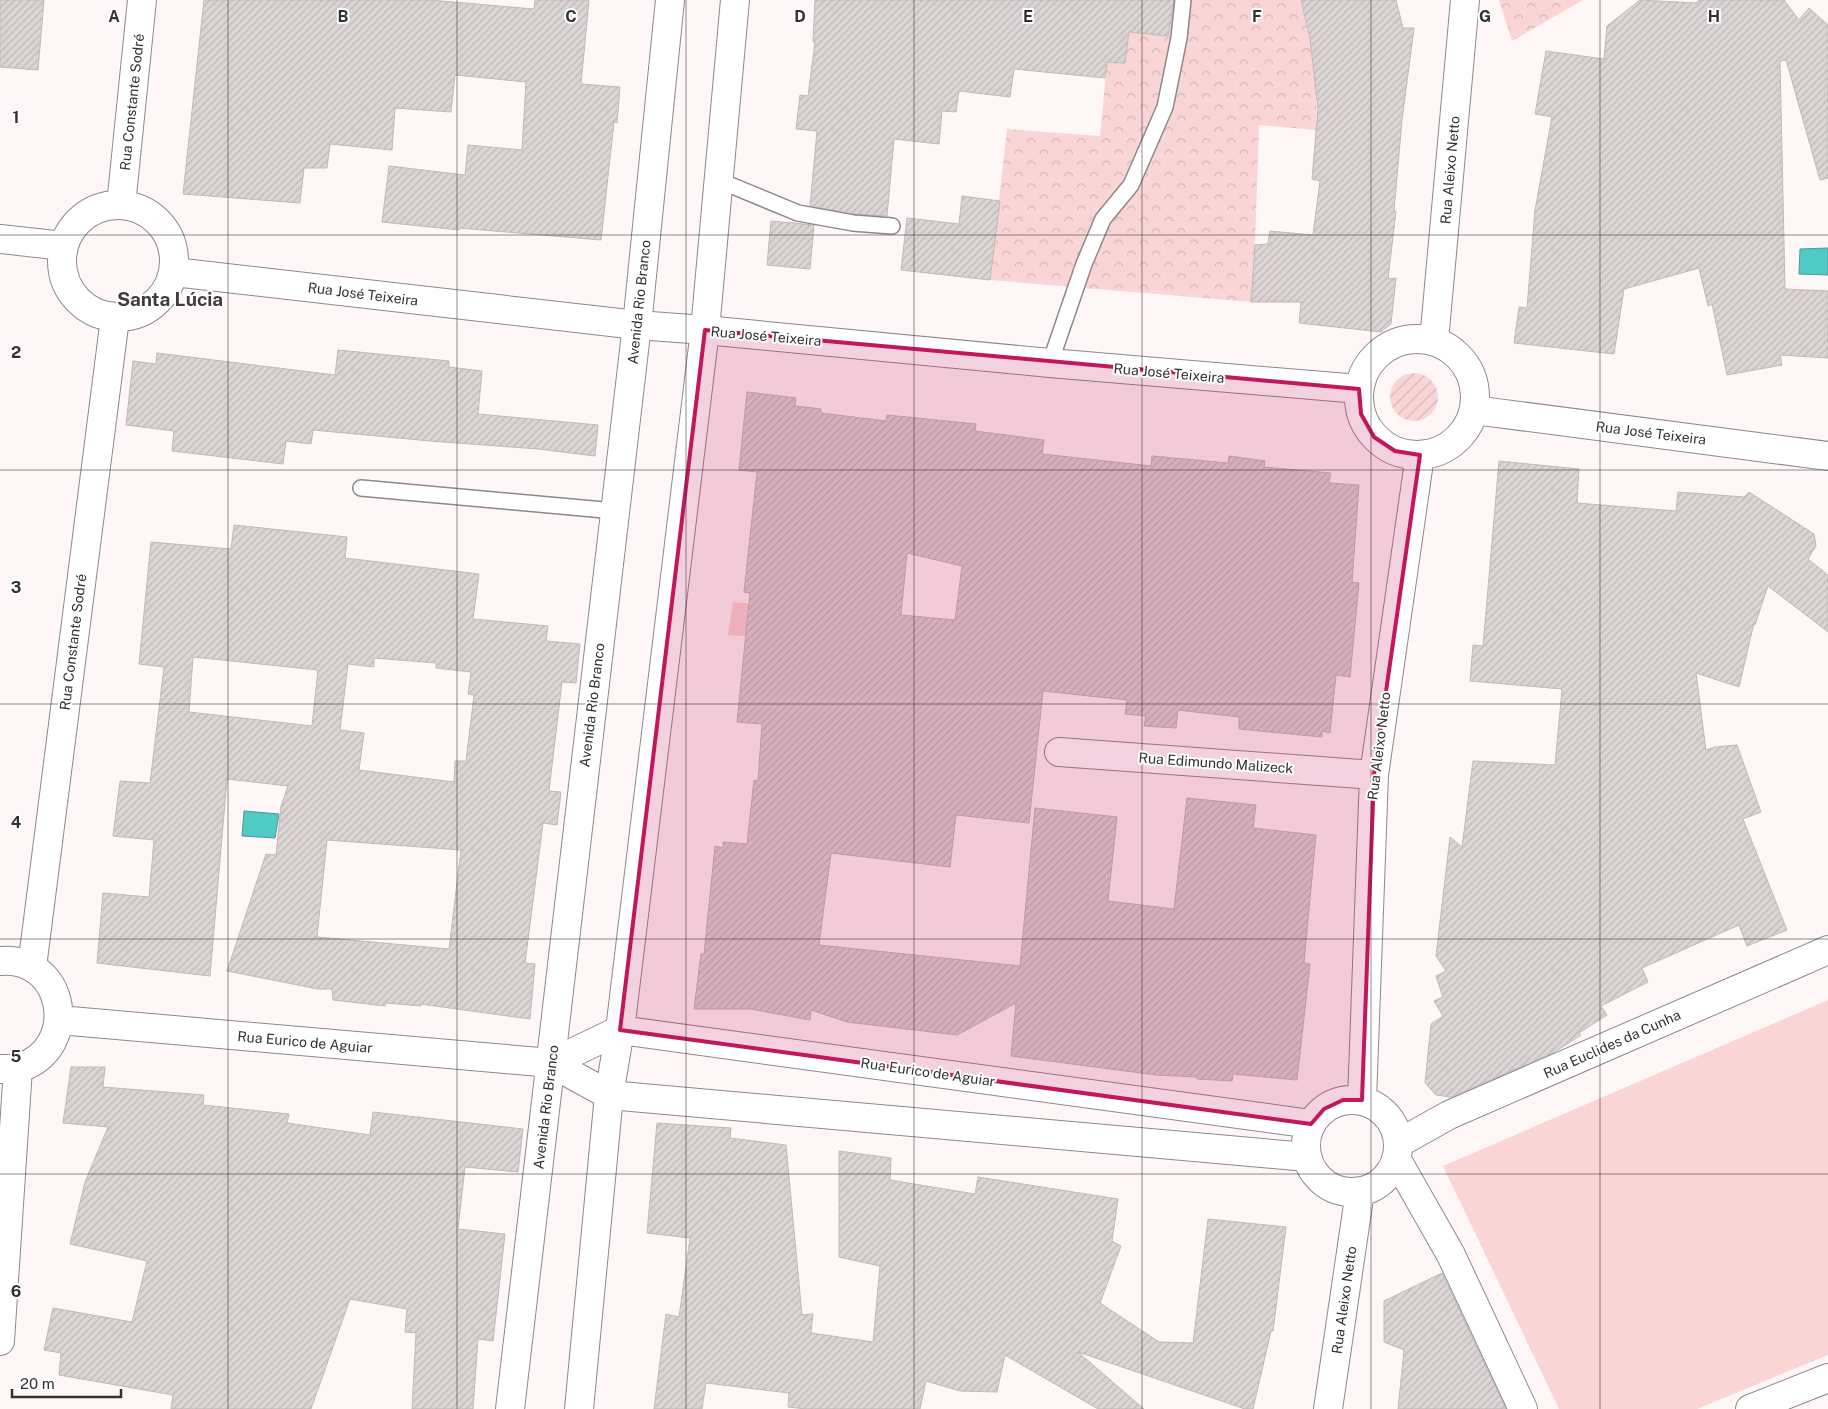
<svg xmlns="http://www.w3.org/2000/svg" width="1828" height="1409" font-family="'Public Sans',sans-serif">
  <style>
    .grass { fill: #f9d5d6 }
    .park { fill: url(#park-crowns) }
    .garden { fill: url(#garden-furrows) }
    .water { fill: #50cac4; stroke: #479c98 }
    .building { fill: url(#building-hatch); stroke: #c1b9b9; fill-rule: evenodd }
    .lines { fill: none; stroke-linecap: round; stroke-linejoin: round }
    .service-casing { stroke: #8f8888; stroke-width: 18 }
    .minor-casing { stroke: #8f8888; stroke-width: 30 }
    .tertiary-casing { stroke: #8f8888; stroke-width: 30 }
    .service { stroke: #fff; stroke-width: 15 }
    .minor { stroke: #fff; stroke-width: 28 }
    .tertiary { stroke: #fff; stroke-width: 28 }
    .marked { fill: #c2185b; fill-opacity: 0.2; stroke: #c2185b; stroke-width: 4; stroke-linejoin: round }
    .grid { fill: none; stroke: #333030; stroke-width: 1; stroke-opacity: 0.55 }
    .labels { text-anchor: middle; stroke-width: 4; stroke-linejoin: round; paint-order: stroke }
    .street-label { font-size: 14px; fill: #333030; stroke: #fff }
    .district-label { font-size: 19px; font-weight: bold; fill: #403a3a; stroke: #fff }
    .grid-label { font-size: 16px; text-anchor: middle; font-weight: bold; fill: #333030; stroke: #fff; stroke-width: 4; stroke-linejoin: round; paint-order: stroke }
  </style>
  <defs>
    <pattern id="park-crowns" width="20" height="18" patternUnits="userSpaceOnUse" patternTransform="scale(1.25)"><rect width="20" height="18" fill="#f9d5d6"/><path d="M2 6a3 3 0 1 1 6 0M12 15a3 3 0 1 1 6 0" fill="none" stroke="#d6b7b8"/></pattern>
    <pattern id="garden-furrows" width="10" height="10" patternUnits="userSpaceOnUse" patternTransform="scale(1.25)"><rect width="10" height="10" fill="#f9d5d6"/><path d="M-1 1l2-2M0 10L10 0M9 11l2-2" fill="none" stroke="#d6b7b8"/></pattern>
    <pattern id="building-hatch" width="6" height="6" patternUnits="userSpaceOnUse" patternTransform="scale(1.25)"><rect width="6" height="6" fill="#ddd5d5"/><path d="M-1 1l2-2M0 6l6-6M5 7l2-2" fill="none" stroke="#beb7b7"/></pattern>
  </defs>
  <rect width="100%" height="100%" fill="#fff7f7"/>
  <!-- grass -->
  <path class="grass" d="M733,602L798,607L795,639L728,635Z
    M1828,1000V1355L1697,1409H1559L1443,1166Z"/>
  <!-- park -->
  <path class="park" d="M1174,0H1301C1311,42 1319,86 1316,130L1259,125L1255,245L1251,302L990,280L1007,129L1100,136L1107,62L1125,63L1129,32L1168,35Z
    M1499,0H1583L1512,41Z"/>
  <!-- garden -->
  <path class="garden" d="M1390 397a24 24 0 1 1 48 0a24 24 0 1 1-48 0Z"/>
  <!-- water -->
  <path class="water" d="M1828,248V275L1799,274L1800,249Z
    M244,811L279,814L275,838L242,836Z"/>
  <!-- building -->
  <path class="building" d="M0,0H44L38,70L0,67Z
    M204,0H430L534,9L535,0H589L581,84L620,87L617,123L614,122L601,240L459,228V230L382,222L389,166L465,175L468,145L522,150L526,82L455,75L451,112L395,108L392,150L330,144L327,168H304L300,203L183,194Z
    M815,0H1174L1168,36L1129,32L1125,63L1107,62L1105,78L1014,69L1010,97L959,91L956,112L942,111L939,144L894,139L887,216L854,214L810,206L817,131L796,129L800,95L808,96L815,42H813Z
    M1301,0H1396L1403,28H1414L1402,120L1394,211H1396L1388,279L1396,278L1391,324L1381,332L1299,323L1301,302H1251L1255,245L1268,244L1270,231L1313,235L1320,181L1312,179L1318,109L1310,39Z
    M1640,0L1696,3L1699,0H1784L1799,20L1809,8L1828,25V178L1820,180L1786,60L1780,61L1785,289L1828,291V358L1780,355L1782,365L1727,375L1712,304L1708,306L1699,268L1624,289L1614,354L1514,343L1519,307L1527,308L1535,210L1552,117L1535,114L1546,51L1604,59L1607,26Z
    M962,196L1000,201L990,280L901,270L907,218L959,224Z
    M771,221L814,225L810,269L767,265Z
    M338,350L449,361V367L482,371L478,414L598,425L595,456L538,449L430,441L313,430L311,444L286,441L283,464L172,451L174,431L126,425L133,361L156,364L157,353L335,375Z
    M747,392L796,398L795,406L821,409V413L886,421L887,415L976,424L975,431L1044,440L1042,454L1151,466L1152,456L1228,463L1229,456L1265,461L1264,467L1331,473L1329,483L1359,485L1352,582L1359,583L1350,677L1336,675L1330,733L1322,731V737L1239,729V717L1178,710L1176,728L1144,726L1146,716L1125,714L1127,700L1043,691L1029,823L956,815L950,867L831,853L819,945L1020,966L1035,808L1117,817L1108,901L1174,909L1187,798L1256,805L1253,828L1316,835L1304,963L1310,964L1297,1080L1233,1074L1232,1081L1197,1079V1077L1156,1075L1011,1056L1016,1003L957,1035L847,1022L811,1010L810,1020L750,1009H694L701,954H704L715,846L723,848V842L747,844L754,780L758,781L762,724L737,722L750,593L744,592L757,472L739,470ZM907,553L962,566L955,620L901,615Z
    M1499,461L1579,469L1577,503L1676,511L1678,492L1744,497L1749,492L1814,534L1816,546L1808,559L1828,575V632L1768,586L1755,625L1754,623L1739,687L1696,673L1706,750L1715,747L1737,745L1761,812L1743,819L1787,930L1747,946L1739,925L1642,968L1648,982L1601,1006L1607,1015L1579,1033L1581,1035L1553,1053L1451,1097L1436,1095L1425,1083L1431,1024L1443,1016L1434,1001L1443,997L1436,976L1446,971L1436,956L1450,837L1462,847L1473,761L1555,765L1562,689L1470,681L1473,645L1483,646Z
    M234,525L347,537L345,558L479,574L473,619L548,626L546,641L580,644L576,683L562,682L549,791L561,792L557,825L543,823L525,963L535,964L530,1019L420,1004L421,1006L386,1003L385,1006L333,1000L332,989H318L227,971L266,854L276,855L281,806L288,786L227,779L210,976L97,963L103,893L149,897L154,840L113,836L120,781L150,783L164,667L139,664L151,542L231,549ZM193,657L318,670L312,726L189,712ZM374,658L436,663V668L471,672L468,694L474,695L466,761H455L454,782L359,770L364,733L340,730L348,664L374,667ZM327,840L461,850L449,949L317,937Z
    M71,1067H105L103,1087L204,1095L203,1105L289,1114L287,1123L370,1135L373,1112L523,1129L518,1172L465,1167L458,1229L505,1234L493,1341L478,1339L473,1409H412L416,1333L405,1332L407,1309L350,1299L311,1409H171L173,1395L59,1375L61,1353L44,1350L53,1308L132,1322L147,1261L70,1244L85,1182L108,1127L63,1123Z
    M657,1123L731,1128L730,1138L786,1145L802,1315L813,1314L811,1333L873,1342L880,1266L839,1257V1151L891,1158L890,1180L975,1194L978,1177L1118,1199L1112,1241L1121,1246L1100,1303L1159,1342L1193,1343L1208,1219L1286,1227L1273,1331H1271L1253,1409H1245L1078,1352L1144,1409H1098L1005,1355L997,1392L960,1391L926,1381L920,1409H806L788,1407L789,1393L706,1383L702,1409H654L666,1314L679,1317L690,1238L647,1233Z
    M1442,1273L1506,1409H1398L1404,1350L1384,1342V1301Z"/>
  <g class="lines">
    <!-- service casing -->
    <g class="service-casing">
      <path id="service" d="M718,180L798,213L853,223L892,226
        M1050,363L1084,264L1103,219L1131,185L1165,107L1179,38L1183,0
        M361,488L615,511"/>
    </g>
    <!-- minor casing -->
    <g class="minor-casing">
      <path id="minor" d="M121,205L142,0
        M62 261a56 56 0 1 1 112 0a56 56 0 1 1-112 0Z
        M0,239L64,246
        M174,272L637,325L705,330L1050,363L1359,389
        M1359 397a58 58 0 1 1 116 0a58 58 0 1 1-116 0Z
        M1434,341L1465,0
        M1474,410L1828,456
        M1059,752L1374,775
        M0,961C65,955 82,1048 19,1068C13,1069 6,1069 0,1069
        M32,967L115,318
        M59,1020L551,1063L609,1095L1307,1157
        M551,1063L620,1030L1311,1124
        M1306 1146a46 46 0 1 1 92 0a46 46 0 1 1-92 0Z
        M1362,1100L1374,775L1420,455
        M1399,1143L1449,1115L1828,950
        M1397,1160L1451,1255L1523,1409
        M0,1341L18,1068
        M1328,1409L1360,1191
        M1750,1409L1828,1378"/>
    </g>
    <!-- tertiary casing -->
    <g class="tertiary-casing">
      <path id="tertiary" d="M510,1409L637,325L670,0
        M579,1409L609,1095L620,1030L705,330L735,0"/>
    </g>
    <!-- service -->
    <use href="#service" class="service"/>
    <!-- minor -->
    <use href="#minor" class="minor"/>
    <!-- tertiary -->
    <use href="#tertiary" class="tertiary"/>
  </g>
  <!-- marked area -->
  <path class="marked" d="M705,330L1359,389L1361,414L1374,437L1395,451L1420,455L1374,775L1362,1100H1343L1324,1109L1311,1124L620,1030Z"/>
  <!-- grid -->
  <path class="grid" d="M228,0V1409M457,0V1409M686,0V1409M914,0V1409M1142,0V1409M1371,0V1409M1600,0V1409M0,235H1828M0,470H1828M0,704H1828M0,939H1828M0,1174H1828"/>
  <g class="labels">
    <!-- street labels -->
    <g class="street-label">
      <text transform="translate(132 102) rotate(-84)" y="5">Rua Constante Sodré</text>
      <text transform="translate(1450 170) rotate(-85)" y="5">Rua Aleixo Netto</text>
      <text transform="translate(363 294) rotate(7)" y="5">Rua José Teixeira</text>
      <text transform="translate(639 302) rotate(-84)" y="5">Avenida Rio Branco</text>
      <text transform="translate(766 336) rotate(5)" y="5">Rua José Teixeira</text>
      <text transform="translate(1169 373) rotate(5)" y="5">Rua José Teixeira</text>
      <text transform="translate(1651 433) rotate(7)" y="5">Rua José Teixeira</text>
      <text transform="translate(73 642) rotate(-83)" y="5">Rua Constante Sodré</text>
      <text transform="translate(592 705) rotate(-83)" y="5">Avenida Rio Branco</text>
      <text transform="translate(1379 746) rotate(-83)" y="5">Rua Aleixo Netto</text>
      <text transform="translate(1216 763) rotate(4)" y="5">Rua Edimundo Malizeck</text>
      <text transform="translate(305 1042) rotate(5)" y="5">Rua Eurico de Aguiar</text>
      <text transform="translate(1612 1044) rotate(-24)" y="5">Rua Euclides da Cunha</text>
      <text transform="translate(928 1072) rotate(8)" y="5">Rua Eurico de Aguiar</text>
      <text transform="translate(546 1107) rotate(-83)" y="5">Avenida Rio Branco</text>
      <text transform="translate(1344 1300) rotate(-82)" y="5">Rua Aleixo Netto</text>
    </g>
    <!-- district labels -->
    <g class="district-label">
      <text x="170" y="306">Santa Lúcia</text>
    </g>
  </g>
  <g class="grid-label">
    <text x="114" y="22">A</text>
    <text x="343" y="22">B</text>
    <text x="571" y="22">C</text>
    <text x="800" y="22">D</text>
    <text x="1028" y="22">E</text>
    <text x="1257" y="22">F</text>
    <text x="1485" y="22">G</text>
    <text x="1714" y="22">H</text>
    <text x="16" y="123">1</text>
    <text x="16" y="358">2</text>
    <text x="16" y="593">3</text>
    <text x="16" y="828">4</text>
    <text x="16" y="1062">5</text>
    <text x="16" y="1297">6</text>
  </g>
  <!-- scale -->
  <path d="M12 1389v8h109v-8" fill="none" stroke="#333030" stroke-width="2.5"/>
  <text x="20" y="1389" font-size="15" fill="#333030" stroke="#ffffff" stroke-width="4" paint-order="stroke">20 m</text>
</svg>
